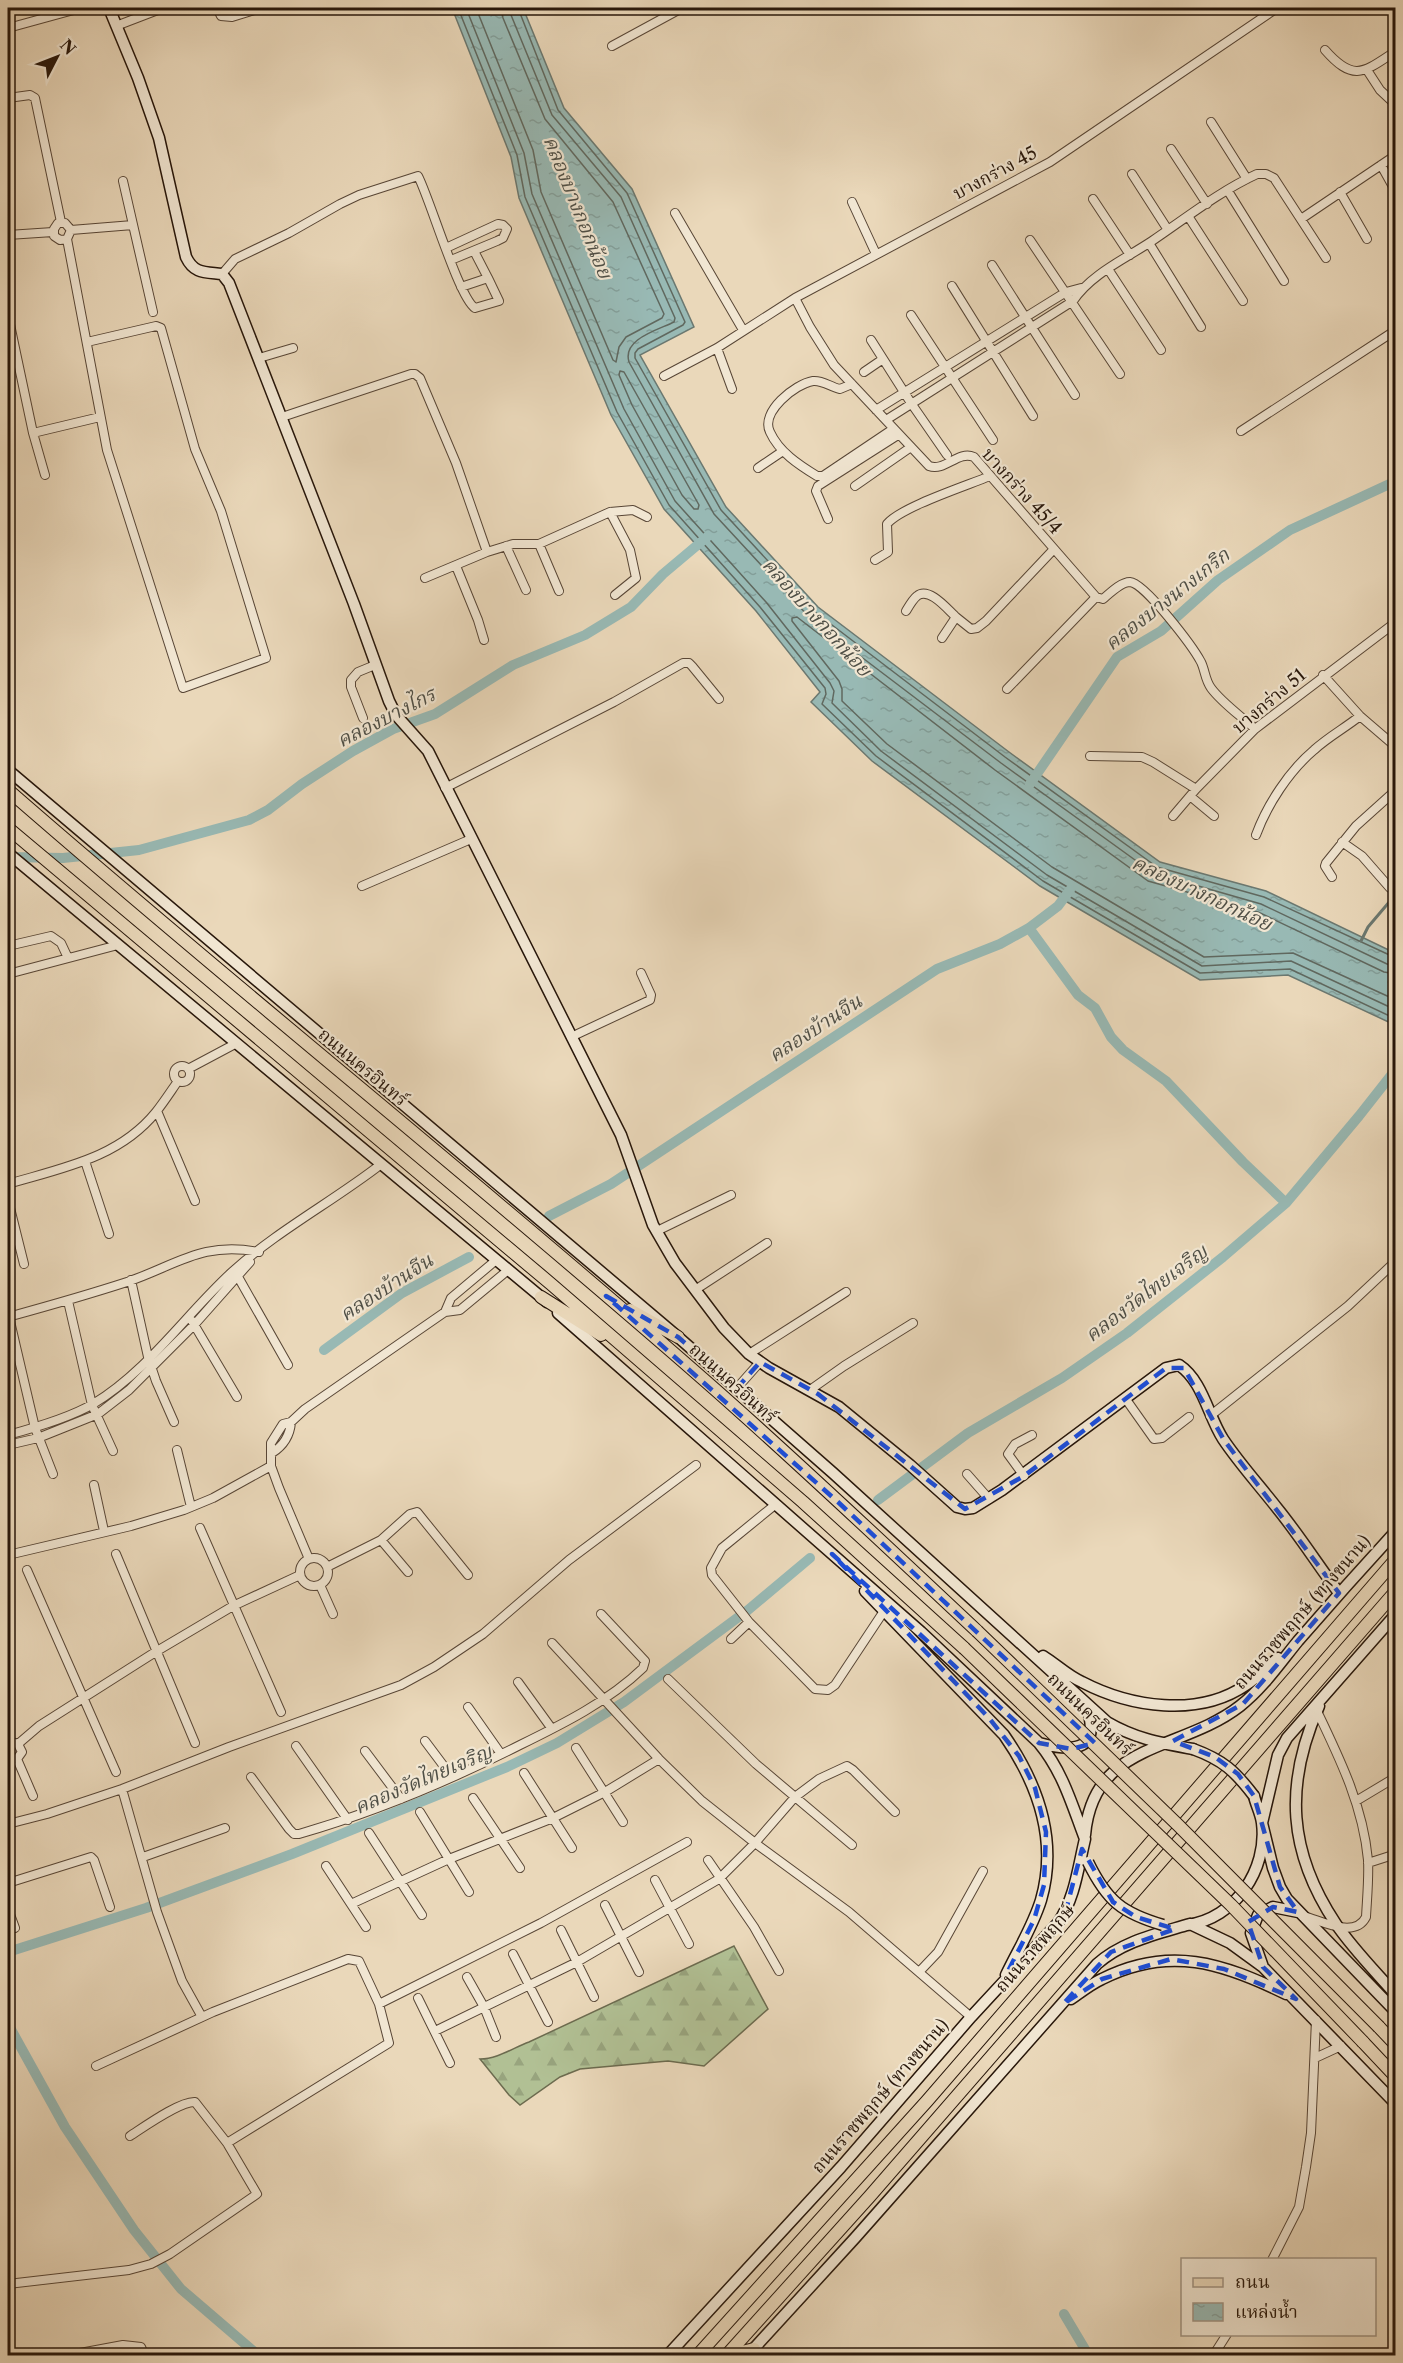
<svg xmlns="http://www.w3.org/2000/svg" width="1403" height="2363" font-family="'Libre Caslon Text','Noto Serif Thai',serif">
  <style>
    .forest { fill: url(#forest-firs); stroke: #6c6b4f; stroke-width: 1.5 }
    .water { fill: url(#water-ripples); stroke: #6b7870; stroke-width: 1.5 }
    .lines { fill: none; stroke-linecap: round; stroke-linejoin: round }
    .shore { stroke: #60685f; stroke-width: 1.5 }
    .stream { stroke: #6b7870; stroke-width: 3 }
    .canal { stroke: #98b9b4; stroke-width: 10 }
    .street-casing { stroke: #584636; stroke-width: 10 }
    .secondary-casing { stroke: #27160a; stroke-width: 13 }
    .primary-casing { stroke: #27160a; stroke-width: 14 }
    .street { stroke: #f1e6d2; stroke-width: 8 }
    .secondary { stroke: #f1e6d2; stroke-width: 10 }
    .primary { stroke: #ead8ba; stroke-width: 12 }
    .secondary-bridge-casing { stroke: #27160a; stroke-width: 13; stroke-linecap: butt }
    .primary-bridge-casing { stroke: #27160a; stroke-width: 14; stroke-linecap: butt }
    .secondary-bridge { stroke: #f1e6d2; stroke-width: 10 }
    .primary-bridge { stroke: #ead8ba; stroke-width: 12 }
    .marked { fill: none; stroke: #1d4ed8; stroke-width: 4.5; stroke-dasharray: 12 8; stroke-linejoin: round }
    .labels { text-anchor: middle; stroke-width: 4.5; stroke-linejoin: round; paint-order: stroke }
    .street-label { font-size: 18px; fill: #27160a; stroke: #f1e6d2 }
    .water-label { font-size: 20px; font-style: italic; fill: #4f4f46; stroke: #f1e6d2 }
  </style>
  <defs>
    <pattern id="forest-firs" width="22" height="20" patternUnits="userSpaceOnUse" patternTransform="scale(1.5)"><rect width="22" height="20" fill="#b1c094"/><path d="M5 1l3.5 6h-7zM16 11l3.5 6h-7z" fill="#98a47e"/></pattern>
    <pattern id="water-ripples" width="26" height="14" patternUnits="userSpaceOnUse" patternTransform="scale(1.5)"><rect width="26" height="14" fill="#98b9b4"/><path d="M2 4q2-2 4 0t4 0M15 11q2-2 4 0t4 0" fill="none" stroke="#839e99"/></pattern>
  </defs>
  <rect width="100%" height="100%" fill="#ead8ba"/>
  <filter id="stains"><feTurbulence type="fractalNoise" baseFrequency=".00333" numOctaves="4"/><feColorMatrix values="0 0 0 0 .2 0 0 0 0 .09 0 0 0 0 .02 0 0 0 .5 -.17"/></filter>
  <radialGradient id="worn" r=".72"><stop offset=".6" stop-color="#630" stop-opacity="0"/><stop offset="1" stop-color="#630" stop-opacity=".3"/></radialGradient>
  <!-- forest -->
  <path class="forest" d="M734,1946L768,2009L704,2066L668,2061L580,2069L560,2077L520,2105L509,2095L480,2059C497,2059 513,2048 529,2042Z"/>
  <!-- water -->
  <path class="water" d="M452,8H523L564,108L632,189L694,327L640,355L726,507L818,607L1009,752L1160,862L1266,891L1395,953V1025L1288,975L1200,980L1040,886L872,761L811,702L820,692L756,611L664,509L611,415L519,198L511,157Z"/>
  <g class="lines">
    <!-- shore -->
    <path class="shore" d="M458,8L517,155L525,197L617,412L669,505L760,607L825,688L826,694L822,704L876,756L1043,881L1200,973L1290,969L1396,1019
      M466,8L524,153L532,194L624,409L675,501L766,602L830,683L834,691L832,703L881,751L1047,875L1202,966L1291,961L1396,1010
      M476,8L533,150L541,192L613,360L616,362L619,347L626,337L662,318L664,314L613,202L545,119L503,18L501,8
      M510,8L511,15L552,115L621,197L675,318L674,322C658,330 622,339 629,362L714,514L810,618L1001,763L1153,873L1261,904L1387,964L1396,965
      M518,8L558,110L627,193L685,322L683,325L638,349L635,353V358L721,510L815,612L1005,757L1157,867L1264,897L1396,958
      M620,371L624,372L699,505L698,509H694L682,495L632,405L619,375Z
      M1396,974L1384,972L1258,912L1148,881L995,770L797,617L792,618V621L839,681L842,689V701L887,744L1052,867L1204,957L1293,953L1396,1000"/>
    <!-- stream -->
    <path class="stream" d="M1361,941L1368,927L1396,894"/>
    <!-- canal -->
    <path class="canal" d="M1030,784L1117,657L1161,631L1218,580L1290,530L1396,481
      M8,857L63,858L139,850L249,820L268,810L302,784L353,751L393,729L435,714L513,665L585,635L631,607L663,574L707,537
      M1029,928L1078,995L1095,1008L1111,1037L1123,1050L1166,1081L1243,1162L1286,1203
      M549,1216L611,1184L937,969L1000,944L1029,928L1058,906L1070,890
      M324,1350L402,1293L469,1257
      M878,1500L968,1433L1062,1378L1127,1333L1223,1257L1286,1203L1359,1116L1396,1069
      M8,1952L146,1908L292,1854L507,1767L557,1743L624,1702L748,1610L810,1558
      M8,2024L65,2127L134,2230L181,2289L259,2356
      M1064,2314L1089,2356"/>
    <!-- street casing -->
    <g class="street-casing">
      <path id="street" d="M217,8L221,16L232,17L261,8
        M116,26L163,8
        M8,28L81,8
        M612,46L682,8
        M1325,50C1354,83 1364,72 1396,51
        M1367,70L1380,90L1396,105
        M8,98L30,95L35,98L61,222
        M1211,122L1247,179
        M1171,149L1207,204
        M1381,165L1396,192
        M1132,174L1168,230
        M123,181L153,312
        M1228,191L1284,281
        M1340,192L1367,239
        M1093,199L1130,255
        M852,202L876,254
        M675,213L743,330
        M1188,216L1243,301
        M1301,219L1396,155
        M71,230L133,225
        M8,235L53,232
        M67,239L60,240L54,236V229L58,223H65L71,230L67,239L107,450L183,688L266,658L221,511L195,449L161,328L156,326L87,342
        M1030,240L1120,374
        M1149,243L1201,327
        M446,248L498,224L503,225L507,229L503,238L497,241L451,260
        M992,265L1075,395
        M1108,269L1161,350
        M222,274L235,259L289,233L340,204L359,195L418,176C430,199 459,298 475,308L499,301L488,278
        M952,286L1033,416
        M461,287L488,278L474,251
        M795,298L810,327L834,365L929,466C945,472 958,450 974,457L1096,597L1103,599C1110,593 1121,582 1130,582C1145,583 1193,647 1201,662C1205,670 1205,680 1211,688C1222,703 1241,716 1255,729
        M8,315L33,433L45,475
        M911,315L993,440
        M871,340L911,403L947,455
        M717,348L732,389
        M259,358L293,348
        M864,372L883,359
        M664,376L717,348L795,298L1050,162L1277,8
        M852,384L840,389C830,387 823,380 813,381C795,384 760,412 770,432C779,452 799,465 817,476H823L893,429
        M876,410L1066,292L1081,288
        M282,417L411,374H415L420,378L456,463L487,552L513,544H539L610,512L630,550L636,578L615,595
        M886,420L1073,301C1091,274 1125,259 1152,241C1186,218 1220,191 1257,174H1266L1274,178L1326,258
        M1241,431L1396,330
        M33,433L100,417
        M758,468L783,451
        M855,486L911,447
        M610,512L633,510L647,517
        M828,519L816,491L818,486L898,435
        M539,544L559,591
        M506,546L526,590
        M875,560L888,552L887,524C901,507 966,486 990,476
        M456,566L478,620L484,640
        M425,578L487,552
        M906,611C909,606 913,599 917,596C929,586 948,610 956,617
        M942,638L956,617L971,629L977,628L986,621L1054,549
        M1323,675L1360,716L1396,747
        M1007,689L1096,597
        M363,718L351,687V680L358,672L375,665
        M1090,756L1142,757L1153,762L1196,789
        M445,788L614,702L683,663H689L692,666L719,699
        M1190,796L1214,816
        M1173,816L1196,789L1255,729L1396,622
        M1256,835C1267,805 1289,771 1314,750C1328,737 1345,728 1360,716
        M1342,842L1362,856L1390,888
        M1332,877L1325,866L1326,863L1356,826L1396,790
        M362,886L471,839
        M8,946L51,936L61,943L68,958
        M8,974L118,945
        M571,1037L650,1000L651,995L641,973
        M174 1074a8 8 0 1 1 16 0a8 8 0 1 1-16 0Z
        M188,1069L235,1044
        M157,1111L195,1201
        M85,1161L109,1234
        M8,1184C62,1168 119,1158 156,1112C164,1102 171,1091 178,1081
        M8,1200L24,1264
        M657,1231L731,1195
        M237,1275L288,1365
        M131,1280L148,1357L156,1381L174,1422
        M695,1290L767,1243
        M68,1301L92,1405L113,1451
        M445,1312L451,1298L495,1261
        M8,1317C48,1306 87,1295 127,1282C177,1265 202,1241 259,1252
        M9,1317L35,1428L53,1474
        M192,1321L237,1397
        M749,1354L846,1292
        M737,1388L760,1362
        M810,1390L844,1366L913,1323
        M1125,1398L1154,1439L1162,1438L1189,1417
        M1210,1416L1348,1306L1396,1261
        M8,1435C34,1428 69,1418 93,1404C148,1371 186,1314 232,1272C277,1231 332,1202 380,1165
        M8,1445L38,1438L98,1414L129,1390L195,1324L250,1262
        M177,1450L191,1507
        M272,1453C283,1446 290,1435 291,1422
        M967,1474L989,1499
        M1024,1476L1008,1454L1015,1444L1032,1435
        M94,1485L104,1531
        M200,1528L281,1712
        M381,1540L408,1572
        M116,1554L195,1743
        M8,1555L131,1526L184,1510L213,1498L271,1466
        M300 1572a14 14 0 1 1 28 0a14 14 0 1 1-28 0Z
        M309,1559L279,1488L271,1466V1443L283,1424L291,1422L305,1409L445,1312L460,1310L507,1271
        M327,1567L381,1540L410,1514L417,1512L468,1575
        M27,1570L116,1772
        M320,1585L333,1614
        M749,1622L712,1575L711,1568L722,1548L776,1504
        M731,1639L749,1622L815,1689L828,1690L835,1685L884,1611
        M552,1643L659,1759L702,1801L755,1843L849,1912L971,2017
        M668,1679L756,1764L852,1845
        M518,1682L552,1729
        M468,1707L501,1754
        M425,1741L452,1777
        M8,1744L12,1742L18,1744L22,1752L17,1759L8,1758
        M18,1744L39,1726L157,1651L233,1606L300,1575
        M296,1746L348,1820
        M576,1748L623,1822
        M365,1751L401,1799
        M17,1759L33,1796
        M524,1773L572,1848
        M251,1777L289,1829L294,1834H299C375,1812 449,1781 520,1745C563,1724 609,1701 643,1668L645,1661L601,1614
        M122,1789L157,1912L182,1981L202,2017
        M473,1798L520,1868
        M1356,1801L1396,1777
        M420,1812L469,1892
        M8,1824L47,1814L122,1789L229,1747L401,1685L434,1667L483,1634L569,1560L696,1465
        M369,1833L422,1915
        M143,1857L225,1828
        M708,1860L754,1927L779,1971
        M1368,1863L1396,1854
        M326,1866L366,1927
        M655,1880L689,1944
        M8,1883L91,1857L94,1860L110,1907
        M351,1904L449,1859L553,1818L605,1792L659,1759
        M605,1905L639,1972
        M8,1909L15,1928
        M1304,1916C1322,1921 1355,1939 1366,1917C1367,1898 1369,1879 1368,1860C1363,1806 1340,1759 1317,1711
        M561,1930L594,1997
        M513,1954L548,2022
        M919,1972L938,1952L983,1871
        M467,1977L484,2007L496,2037
        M418,1998L450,2063
        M379,2004L541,1923L687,1842
        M435,2031L577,1962L719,1879L755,1843L795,1797L819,1779L847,1766L853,1770L895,1812
        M1315,2058L1341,2046
        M96,2066L213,2012L348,1959L359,1961L379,2004L389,2043L227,2143
        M1272,2260L1299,2207L1306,2167L1311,2133L1316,2020
        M8,2284L129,2270L151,2264L170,2254L257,2194L227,2143L195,2102C180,2101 144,2127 130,2136
        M64,2356L123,2345L141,2347L145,2356
        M1213,2356L1227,2334
        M1388,2356L1396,2351"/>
    </g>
    <!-- secondary casing -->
    <g class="secondary-casing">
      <path id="secondary" d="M109,8L138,78L159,138L186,257C194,274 205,272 222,274L229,283L354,604L389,701L396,715L428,751L621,1135L653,1225L675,1263L724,1328L749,1354L769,1368L839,1407L910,1465L957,1507L965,1509L973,1508L1002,1490L1166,1368L1179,1365C1203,1381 1208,1416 1223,1439C1239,1463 1259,1485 1277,1508C1299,1535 1318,1565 1339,1593
        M8,770L678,1337L833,1473L1107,1722C1136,1739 1161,1743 1193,1749
        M8,853L547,1302
        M558,1313L921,1632L1039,1743C1063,1772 1072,1805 1085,1839
        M865,1591L1004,1735C1038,1784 1058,1841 1041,1900C1033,1926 1018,1950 1006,1975
        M1396,1614L1287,1738L1278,1755L1262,1823L1273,1868L1280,1887L1287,1899L1396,2012
        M1043,1656C1056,1664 1068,1676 1082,1682C1130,1707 1198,1718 1246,1685C1258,1677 1267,1667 1278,1658
        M1319,1706C1284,1785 1288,1852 1336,1924C1353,1949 1376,1972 1396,1995
        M1039,1743C1076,1753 1102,1750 1086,1705
        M1085,1835C1093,1741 1181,1752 1240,1706C1263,1688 1280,1663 1298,1641C1330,1604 1363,1567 1396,1531
        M1190,1924L1230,1943L1263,1967L1396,2104
        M1187,1925C1235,1919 1268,1869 1262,1823C1261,1814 1256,1805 1254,1796
        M1263,1967L1251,1933L1258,1915L1273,1907L1298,1912
        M1071,1999C1081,1992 1091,1984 1102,1979C1169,1945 1223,1963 1286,1994
        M748,2355L855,2238L1097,1964C1123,1941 1157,1934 1190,1924
        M667,2356L841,2167L971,2017L1058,1923C1075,1898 1078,1868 1085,1839"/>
    </g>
    <!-- primary casing -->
    <g class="primary-casing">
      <path id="primary" d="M8,790C236,989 474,1178 702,1378C796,1460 886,1546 977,1631
        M8,828L551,1284L803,1502L964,1648
        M541,1297L601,1335
        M630,1310L678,1337
        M1379,2027L1396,2045
        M1363,2042L1396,2077
        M697,2356L927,2101L1396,1559
        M726,2356L870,2196L1396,1591
        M740,2356L746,2351L754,2349"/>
    </g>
    <!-- street -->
    <use href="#street" class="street"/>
    <!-- secondary -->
    <use href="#secondary" class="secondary"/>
    <!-- primary -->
    <use href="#primary" class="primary"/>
    <!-- secondary-bridge casing -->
    <g class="secondary-bridge-casing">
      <path id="secondary-bridge" d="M1193,1749C1223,1760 1235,1771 1254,1796
        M1088,1862C1107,1901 1122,1913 1163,1925"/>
    </g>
    <!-- primary-bridge casing -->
    <g class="primary-bridge-casing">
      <path id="primary-bridge" d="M977,1631L1178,1825L1379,2027
        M964,1648L1231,1905L1363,2042"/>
    </g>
    <!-- secondary-bridge -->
    <use href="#secondary-bridge" class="secondary-bridge"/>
    <!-- primary-bridge -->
    <use href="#primary-bridge" class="primary-bridge"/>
  </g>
  <!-- marked area -->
  <path class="marked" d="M606,1296L678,1337L737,1388L760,1362L818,1394L965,1509L1024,1476L1166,1368H1184L1224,1440L1339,1593L1243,1704L1173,1741L1215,1757L1238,1774L1254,1796L1280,1887L1298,1912L1273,1907L1248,1922L1263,1967L1296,1999L1224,1969L1171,1959L1102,1979L1063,2004L1111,1952L1175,1929L1136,1917L1113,1902L1082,1849L1066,1910L1002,1983L1034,1920L1044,1885L1046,1832L1035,1788L1019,1756L989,1718L832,1554L1039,1743L1071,1749L1095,1743L838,1502Z"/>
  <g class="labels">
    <!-- street labels -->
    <g class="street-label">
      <text transform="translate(995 173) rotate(-28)" y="6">บางกร่าง 45</text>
      <text transform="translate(1022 491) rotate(48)" y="6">บางกร่าง 45/4</text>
      <text transform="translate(1269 701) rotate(-40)" y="6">บางกร่าง 51</text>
      <text transform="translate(363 1067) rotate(40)" y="6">ถนนนครอินทร์</text>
      <text transform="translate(733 1383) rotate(42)" y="6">ถนนนครอินทร์</text>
      <text transform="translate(1302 1612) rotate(-49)" y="6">ถนนราชพฤกษ์ (ทางขนาน)</text>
      <text transform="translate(1090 1714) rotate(44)" y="6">ถนนนครอินทร์</text>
      <text transform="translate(1035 1948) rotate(-49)" y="6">ถนนราชพฤกษ์</text>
      <text transform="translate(880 2096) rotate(-49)" y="6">ถนนราชพฤกษ์ (ทางขนาน)</text>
    </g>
    <!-- water labels -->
    <g class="water-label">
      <text transform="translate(578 207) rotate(68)" y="7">คลองบางกอกน้อย</text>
      <text transform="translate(1167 599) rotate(-38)" y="7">คลองบางนางเกริก</text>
      <text transform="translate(817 617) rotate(48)" y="7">คลองบางกอกน้อย</text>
      <text transform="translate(386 717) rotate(-27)" y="7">คลองบางไกร</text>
      <text transform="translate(1202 893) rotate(25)" y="7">คลองบางกอกน้อย</text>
      <text transform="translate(815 1028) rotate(-33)" y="7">คลองบ้านจีน</text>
      <text transform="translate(386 1287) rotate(-33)" y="7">คลองบ้านจีน</text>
      <text transform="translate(1146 1293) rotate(-37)" y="7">คลองวัดไทยเจริญ</text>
      <text transform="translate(423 1779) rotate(-23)" y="7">คลองวัดไทยเจริญ</text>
    </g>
  </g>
  <!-- margin -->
  <rect width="1403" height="2363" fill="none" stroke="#ead8ba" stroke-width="30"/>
  <rect x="9" y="9" width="1385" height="2345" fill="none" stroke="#27160a" stroke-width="3"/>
  <rect x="15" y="15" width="1373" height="2333" fill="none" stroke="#27160a" stroke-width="1.5"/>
  <!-- legend -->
  <rect x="1181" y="2258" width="195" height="78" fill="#f1e6d2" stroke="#a09382" stroke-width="1.5"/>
  <rect x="1193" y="2278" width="30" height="9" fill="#ead8ba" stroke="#a09382" stroke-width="1.5"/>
  <text x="1235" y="2288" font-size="18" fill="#27160a">ถนน</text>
  <rect x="1193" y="2303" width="30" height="18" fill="url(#water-ripples)" stroke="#a09382" stroke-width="1.5"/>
  <text x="1235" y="2318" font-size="18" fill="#27160a">แหล่งน้ำ</text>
  <!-- north arrow -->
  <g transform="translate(57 57) rotate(48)" stroke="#f1e6d2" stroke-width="4.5" paint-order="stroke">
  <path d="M0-4.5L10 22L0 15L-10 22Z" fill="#27160a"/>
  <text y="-9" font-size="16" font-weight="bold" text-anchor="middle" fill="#27160a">N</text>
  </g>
  <rect width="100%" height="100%" filter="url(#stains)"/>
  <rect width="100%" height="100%" fill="url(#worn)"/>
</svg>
